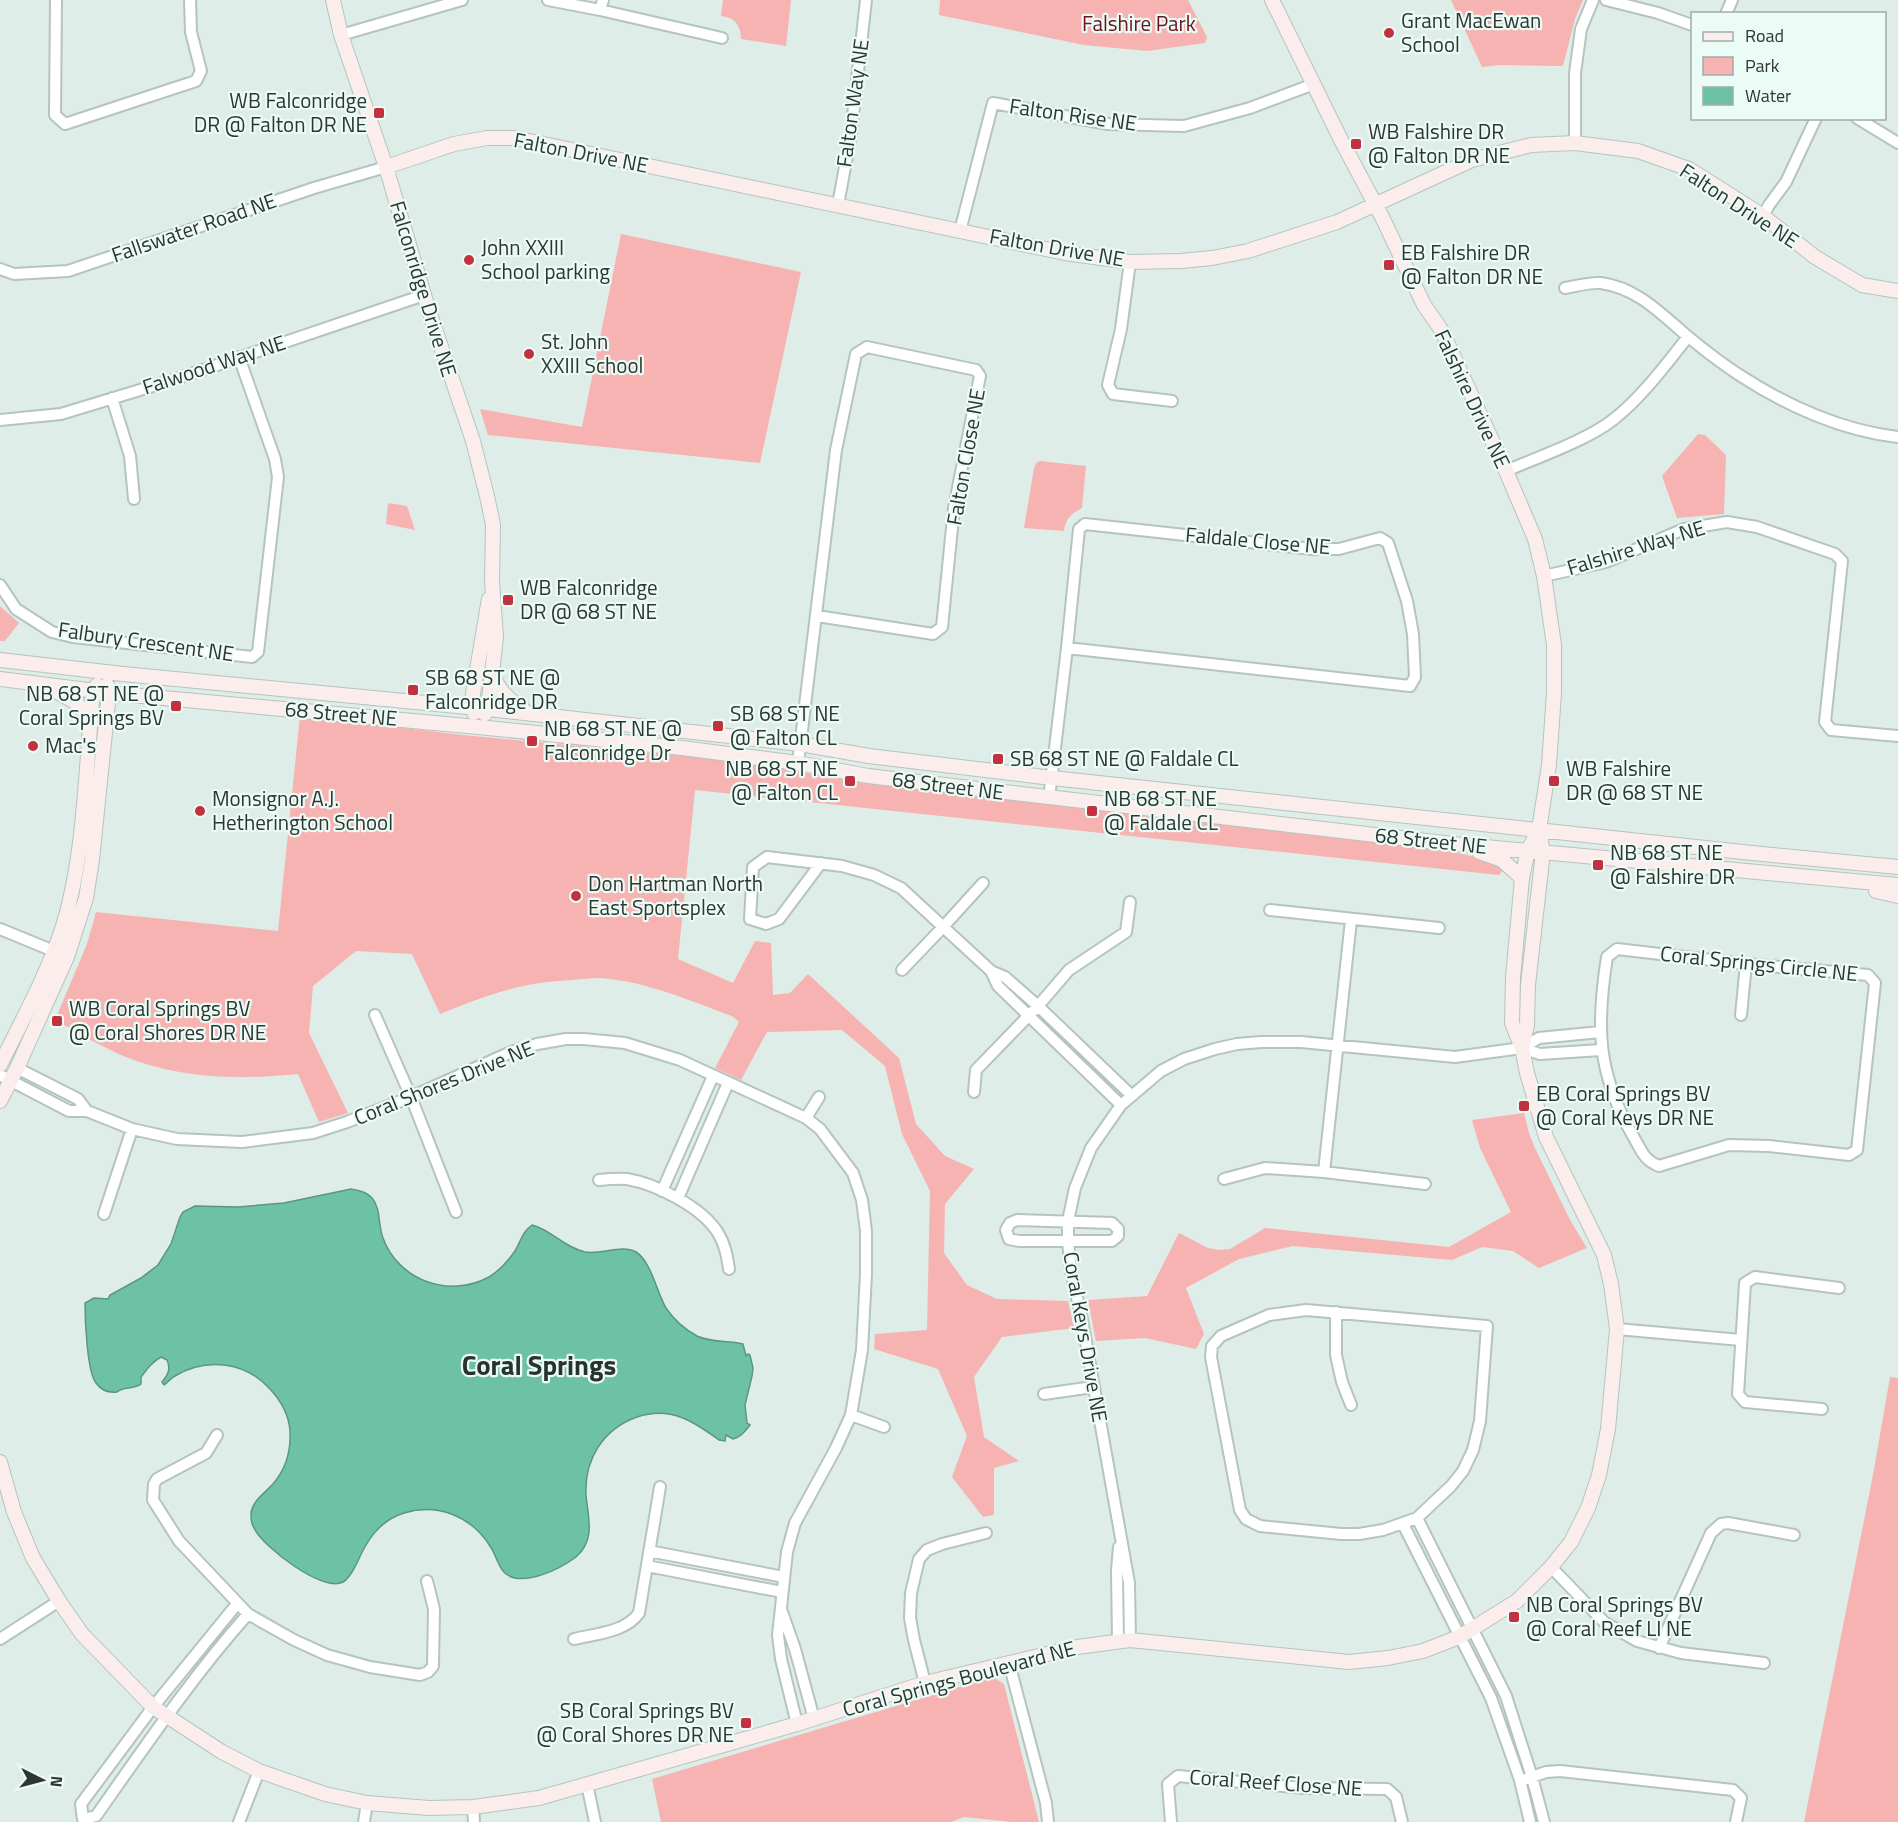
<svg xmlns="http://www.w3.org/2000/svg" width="1898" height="1822" font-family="'Titillium Web',sans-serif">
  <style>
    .green { fill: #f6b3b2 }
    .water { fill: #6dc1a5; stroke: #5a9782; stroke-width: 1.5 }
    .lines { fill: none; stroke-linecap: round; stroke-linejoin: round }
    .street-casing { stroke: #b5c4be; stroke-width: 14 }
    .secondary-casing { stroke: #b5c4be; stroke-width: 16 }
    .street { stroke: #fff; stroke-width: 10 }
    .secondary { stroke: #fbedec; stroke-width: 14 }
    .poi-dot { fill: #c23140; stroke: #ebfbf5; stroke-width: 2 }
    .labels { text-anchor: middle; stroke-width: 4.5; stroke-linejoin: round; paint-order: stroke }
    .poi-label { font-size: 21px; fill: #2f3532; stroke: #ebfbf5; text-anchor: start }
    .park-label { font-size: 21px; fill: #6d131e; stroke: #ebfbf5 }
    .street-label { font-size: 21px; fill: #2f3532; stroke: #ebfbf5 }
    .district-label { font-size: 27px; font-weight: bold; fill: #28332f; stroke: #ebfbf5 }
  </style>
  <rect width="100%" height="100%" fill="#deede7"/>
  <!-- green -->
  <path class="green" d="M723,0H791L786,46L741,39C741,26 735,17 721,16Z
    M940,0H1188L1207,37L1205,43L1147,51L1084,45L939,15Z
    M1451,0H1583L1575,19L1563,66L1499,65L1482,67Z
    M621,234L801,272L760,463L488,435L480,409L582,427Z
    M1698,434L1705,435L1726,455L1724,514L1677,518L1662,476Z
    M1040,461L1086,466L1082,508C1072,513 1065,519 1064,531L1024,528L1034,468L1036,463Z
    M388,503L407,506L415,530L386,524Z
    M0,606L19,623L5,641H0Z
    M300,716L463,735L694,757L752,764L874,784L1432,847L1489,860L1505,868L1499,875L695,790L678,959L733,983L755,941L771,943L773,995L790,993L808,974L899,1058L916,1124L945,1156L974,1169L945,1204L944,1253L967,1285L997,1299L1068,1301L1074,1328L1002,1337L974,1377L984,1437L1019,1461L994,1468V1515L983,1517L952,1477L967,1436L938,1369L874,1349L875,1334L927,1330L930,1191L902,1134L885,1066L842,1030L767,1032L741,1080L715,1068L739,1022L732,1016C691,1001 645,981 600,978C591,978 582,979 573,980C522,982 487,995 440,1014L412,954L356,951L313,986L309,1033L348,1113L319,1122L298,1074C237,1080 179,1079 121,1055C98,1045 76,1031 55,1020L87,944L96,912L278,931Z
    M1524,1113L1529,1133L1534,1146L1570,1220L1587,1248L1539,1268L1513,1251L1482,1247L1452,1260L1293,1246L1239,1259L1186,1288L1204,1334L1196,1349L1145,1338L1096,1341L1088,1300L1147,1296L1179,1233L1208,1248L1219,1250L1230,1249L1265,1228L1449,1247L1511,1212L1480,1148L1472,1120Z
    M1890,1377L1898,1378V1822H1804L1873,1475Z
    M993,1677L1004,1684L1039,1822H1012L964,1817L951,1822H661L652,1779Z"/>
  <!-- water -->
  <path class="water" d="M351,1189C358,1190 367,1192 372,1198C381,1208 378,1226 383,1238C398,1280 449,1299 489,1277C499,1271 508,1261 515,1251C521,1241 522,1232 532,1225C552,1230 563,1247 585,1252C601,1255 622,1244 636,1252C651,1261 657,1293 666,1308C674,1320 686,1330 697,1336C711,1343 728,1340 743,1344L746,1356L748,1354L750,1355L753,1368L752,1376L745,1405L747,1423L750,1425C745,1431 741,1437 733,1439L726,1435L725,1441L719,1440C693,1421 671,1406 637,1417C603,1429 584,1460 586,1495C588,1517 596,1540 576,1557C560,1569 524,1587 506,1574C498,1568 496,1554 490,1546C471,1516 438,1503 404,1513C379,1521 367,1540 357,1563C353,1570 350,1578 343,1582C323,1593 263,1547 254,1528C252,1525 251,1518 251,1514C252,1501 265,1493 273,1484C286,1469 291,1450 290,1431C289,1415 281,1401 270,1389C246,1362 207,1357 175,1376C171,1378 168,1382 164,1385L162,1382C168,1375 171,1369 167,1360L161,1357C152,1362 147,1369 141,1377V1384C134,1390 123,1386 117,1392C109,1393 101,1390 96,1383C87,1372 85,1318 85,1303L94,1298L108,1299L110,1295L141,1278L158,1265L171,1244L180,1217L183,1212L195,1206L238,1207L284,1203Z"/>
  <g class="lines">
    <!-- street casing -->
    <g class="street-casing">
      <path id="street" d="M56,0L55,115L65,124L196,81L201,71L191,32L190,0
        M548,0L600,10L603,0
        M1606,0L1658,13L1692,25
        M600,10L722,38
        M1726,14L1732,0
        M341,35L462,0
        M1857,118L1898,143
        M1575,143V73L1581,29L1593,0
        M838,205L851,134L866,0
        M1763,216L1769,205L1786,182L1816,118
        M960,231L993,103L1108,124L1184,126L1250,108L1314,84
        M1130,262L1121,329L1108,385L1113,394L1172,401
        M0,269L14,274L68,271L314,188L386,167
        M1565,288C1576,286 1590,282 1601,283C1637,288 1660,313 1686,335C1703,349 1722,364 1741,376C1787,406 1843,431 1898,437
        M112,398L130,456L134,499
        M0,420L61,414L176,379L424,295
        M1506,471C1538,457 1588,440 1614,419C1643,396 1665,365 1688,337
        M1085,524L1312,549H1339L1380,538L1388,543L1407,601L1413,634L1415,677L1410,686L1067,648L1079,529Z
        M1544,576L1606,562L1684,529L1727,522L1757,527L1835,554L1842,561L1825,722L1831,730L1898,736
        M0,585L16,609L52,632L73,637L252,657L258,652L278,477L275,459L239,357
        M798,763L836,450L856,354L867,347L976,370L980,376L954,508L942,627L933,634L817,616
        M1049,798L1067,648
        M821,863L779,919L766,924L750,919L753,867L767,857L842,866L874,875L901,888L991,971L998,986L1121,1105
        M1270,910L1439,928
        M0,929L61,954
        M1617,949L1746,964L1868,975L1875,983L1857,1150L1849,1155L1769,1146L1729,1145L1659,1166C1643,1160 1641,1149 1633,1136C1597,1073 1596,1027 1607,957Z
        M902,970L944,926L983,883
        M991,971L1005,977L1038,1006L1131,1095
        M375,1015L411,1097L456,1212
        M1741,1015L1746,964
        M1522,1048L1540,1054L1601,1050
        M17,1068L78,1099L87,1111
        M0,1075L69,1111H87L132,1129L177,1139L242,1142L313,1133L347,1122L411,1097L511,1052L537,1044L566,1039H584L625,1043L680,1060L806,1118L820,1129L853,1173L862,1200L866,1231V1274L862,1350L851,1415L836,1448L795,1523L787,1552L778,1635L781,1659L797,1724
        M974,1092L976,1070L1038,1006L1069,970L1126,932L1130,902
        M806,1118L819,1097
        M1324,1172L1351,920
        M1224,1179L1265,1168L1324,1172L1425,1184
        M599,1180C608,1179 618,1178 627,1179C656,1184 702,1207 718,1233C725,1244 727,1256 729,1269
        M662,1191L713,1076
        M678,1198L728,1083
        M104,1214L132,1129
        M1017,1220L1112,1223L1118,1229V1236L1112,1241H1019L1009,1239L1006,1230L1010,1223Z
        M1306,1310L1487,1326L1480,1421L1473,1450L1463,1471L1451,1486L1417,1518L1383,1530L1359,1534H1341L1260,1526L1246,1519L1240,1510L1211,1357L1212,1346L1221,1336L1269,1315Z
        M1336,1312V1355L1342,1382L1351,1405
        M1617,1329L1741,1340
        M1044,1394L1093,1387
        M1822,1409L1745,1402L1738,1394L1745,1283L1755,1277L1839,1288
        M851,1415L884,1427
        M217,1435L206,1453L157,1479L154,1484L153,1500L179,1541L248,1614L294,1640L327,1655L370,1667L420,1675L428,1672L433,1666L434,1609L427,1581
        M1417,1518L1506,1696L1532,1777L1544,1822
        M1403,1524L1491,1698L1520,1780L1530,1822
        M649,1551L784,1577
        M647,1566L782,1592
        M1551,1567L1604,1622L1637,1641L1681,1653L1764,1663
        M237,1604L153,1707L81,1804L83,1819L96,1816C144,1748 192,1677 248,1614
        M782,1612L795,1649L814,1719
        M0,1639L59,1601
        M574,1639C595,1634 626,1632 639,1613L660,1487
        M1130,1640L1129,1583L1082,1320L1071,1271L1068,1242V1221L1075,1188L1091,1148L1121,1105L1161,1071L1184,1059L1215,1049L1237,1044L1261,1042H1301L1455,1057L1522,1048L1539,1038L1600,1032
        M1118,1641L1117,1570L1119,1547
        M1659,1648L1711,1533L1721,1524L1728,1523L1794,1535
        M1009,1663L1046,1803L1048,1822
        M925,1683L914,1640L910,1618L911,1593L919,1559L927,1550L942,1544L986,1533
        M1526,1779L1546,1772L1560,1771L1733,1790L1741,1798L1736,1822
        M587,1784L595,1822
        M473,1807L474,1822
        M239,1822L259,1771
        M364,1822L367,1803
        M1171,1822L1168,1784L1178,1776L1303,1788L1387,1789L1396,1797L1402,1822"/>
    </g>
    <!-- secondary casing -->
    <g class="secondary-casing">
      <path id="secondary" d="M333,0L341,35L386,167L427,305L473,441L487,496L493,525L492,581L496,637L488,709L485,714
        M1272,0L1341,140L1383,219L1424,305L1442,331L1506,471L1535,539L1544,576L1554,645V693L1549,765L1539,830L1543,852L1528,985L1527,1025L1522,1048
        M386,167L454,144L487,138H515L1065,253L1130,262L1181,261L1212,258L1248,251L1337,222L1472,160L1531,145L1575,143L1638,151L1689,169L1763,216L1815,257L1862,285L1898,291
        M0,660L123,674L488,709L800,744L869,756L1052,778L1752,853L1898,867
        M492,674C500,692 509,700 524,710
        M0,679L120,694L478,727L682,748L798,763L868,776L1453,844L1898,885
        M52,689L75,702L91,718
        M474,713L472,707L473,693L489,599
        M1479,852L1502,860L1522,878
        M1876,891L1898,896
        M0,1065C22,1021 50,969 64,923C84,855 86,772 92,701L97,685
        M0,1101L17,1068L67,957L86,898L92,860L108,703L109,693L107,685
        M0,1462L14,1512L33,1558L59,1601L82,1634L153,1707L222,1752L259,1771L325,1794L367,1803L429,1808L473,1807L539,1798L797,1724L925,1683L1077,1647L1130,1640L1349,1662L1388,1658L1423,1651L1459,1637L1517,1601L1551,1567L1571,1542L1588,1508L1599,1475L1608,1429L1617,1329L1611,1284L1604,1255L1546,1137L1527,1073L1522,1048L1512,1023L1513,978L1522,878L1528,850L1539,830"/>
    </g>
    <!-- street -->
    <use href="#street" class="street"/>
    <!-- secondary -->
    <use href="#secondary" class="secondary"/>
  </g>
  <!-- markers -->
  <g class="poi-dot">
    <circle cx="1389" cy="33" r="6"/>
    <rect x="373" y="107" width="12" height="12" rx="3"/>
    <rect x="1350" y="138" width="12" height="12" rx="3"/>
    <circle cx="469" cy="260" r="6"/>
    <rect x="1383" y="259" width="12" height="12" rx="3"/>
    <circle cx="529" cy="354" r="6"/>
    <rect x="502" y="594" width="12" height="12" rx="3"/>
    <rect x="407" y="684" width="12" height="12" rx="3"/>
    <rect x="170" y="700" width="12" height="12" rx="3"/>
    <rect x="712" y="720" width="12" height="12" rx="3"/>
    <rect x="526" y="735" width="12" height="12" rx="3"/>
    <circle cx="33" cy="746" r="6"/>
    <rect x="992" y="753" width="12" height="12" rx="3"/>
    <rect x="844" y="775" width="12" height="12" rx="3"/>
    <rect x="1548" y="775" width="12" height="12" rx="3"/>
    <circle cx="200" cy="811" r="6"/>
    <rect x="1086" y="805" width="12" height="12" rx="3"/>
    <rect x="1592" y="859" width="12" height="12" rx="3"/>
    <circle cx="576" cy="896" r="6"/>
    <rect x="51" y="1015" width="12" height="12" rx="3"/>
    <rect x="1518" y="1100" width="12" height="12" rx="3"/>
    <rect x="1508" y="1611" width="12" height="12" rx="3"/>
    <rect x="740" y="1717" width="12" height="12" rx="3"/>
  </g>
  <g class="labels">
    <!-- poi labels -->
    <g class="poi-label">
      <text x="1401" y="28">Grant MacEwan<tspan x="1401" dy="24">School</tspan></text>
      <text x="367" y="108" text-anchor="end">WB Falconridge<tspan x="367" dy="24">DR @ Falton DR NE</tspan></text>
      <text x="1368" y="139">WB Falshire DR<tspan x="1368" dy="24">@ Falton DR NE</tspan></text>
      <text x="481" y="255">John XXIII<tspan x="481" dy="24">School parking</tspan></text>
      <text x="1401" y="260">EB Falshire DR<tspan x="1401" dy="24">@ Falton DR NE</tspan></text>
      <text x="541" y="349">St. John<tspan x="541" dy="24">XXIII School</tspan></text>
      <text x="520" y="595">WB Falconridge<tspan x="520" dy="24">DR @ 68 ST NE</tspan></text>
      <text x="425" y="685">SB 68 ST NE @<tspan x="425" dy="24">Falconridge DR</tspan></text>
      <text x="164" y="701" text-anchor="end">NB 68 ST NE @<tspan x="164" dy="24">Coral Springs BV</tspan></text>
      <text x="730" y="721">SB 68 ST NE<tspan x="730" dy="24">@ Falton CL</tspan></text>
      <text x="544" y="736">NB 68 ST NE @<tspan x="544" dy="24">Falconridge Dr</tspan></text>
      <text x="45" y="753">Mac's</text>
      <text x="1010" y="766">SB 68 ST NE @ Faldale CL</text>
      <text x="838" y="776" text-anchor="end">NB 68 ST NE<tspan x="838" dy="24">@ Falton CL</tspan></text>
      <text x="1566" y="776">WB Falshire<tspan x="1566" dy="24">DR @ 68 ST NE</tspan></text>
      <text x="212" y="806">Monsignor A.J.<tspan x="212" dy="24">Hetherington School</tspan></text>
      <text x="1104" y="806">NB 68 ST NE<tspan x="1104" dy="24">@ Faldale CL</tspan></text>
      <text x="1610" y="860">NB 68 ST NE<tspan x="1610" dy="24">@ Falshire DR</tspan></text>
      <text x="588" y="891">Don Hartman North<tspan x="588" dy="24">East Sportsplex</tspan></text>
      <text x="69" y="1016">WB Coral Springs BV<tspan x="69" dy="24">@ Coral Shores DR NE</tspan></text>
      <text x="1536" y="1101">EB Coral Springs BV<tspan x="1536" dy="24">@ Coral Keys DR NE</tspan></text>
      <text x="1526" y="1612">NB Coral Springs BV<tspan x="1526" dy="24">@ Coral Reef LI NE</tspan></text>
      <text x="734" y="1718" text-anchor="end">SB Coral Springs BV<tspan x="734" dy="24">@ Coral Shores DR NE</tspan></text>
    </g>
    <!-- park labels -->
    <g class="park-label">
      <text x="1139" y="31">Falshire Park</text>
    </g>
    <!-- street labels -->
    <g class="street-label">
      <text transform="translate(853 103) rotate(-82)" y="7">Falton Way NE</text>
      <text transform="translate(1073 115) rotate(8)" y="7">Falton Rise NE</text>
      <text transform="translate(581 153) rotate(11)" y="7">Falton Drive NE</text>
      <text transform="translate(1739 206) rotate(33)" y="7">Falton Drive NE</text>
      <text transform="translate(194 228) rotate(-19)" y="7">Fallswater Road NE</text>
      <text transform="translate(1057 248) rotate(10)" y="7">Falton Drive NE</text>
      <text transform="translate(423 289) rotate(73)" y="7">Falconridge Drive NE</text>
      <text transform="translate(214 365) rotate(-18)" y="7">Falwood Way NE</text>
      <text transform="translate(1472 399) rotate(65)" y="7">Falshire Drive NE</text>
      <text transform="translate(966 457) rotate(-80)" y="7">Falton Close NE</text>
      <text transform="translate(1258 541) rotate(5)" y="7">Faldale Close NE</text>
      <text transform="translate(1636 548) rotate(-17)" y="7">Falshire Way NE</text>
      <text transform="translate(146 642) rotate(8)" y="7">Falbury Crescent NE</text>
      <text transform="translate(341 714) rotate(5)" y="7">68 Street NE</text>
      <text transform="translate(948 786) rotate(7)" y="7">68 Street NE</text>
      <text transform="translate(1431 841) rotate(6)" y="7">68 Street NE</text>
      <text transform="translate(1759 964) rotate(6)" y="7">Coral Springs Circle NE</text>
      <text transform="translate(444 1083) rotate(-22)" y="7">Coral Shores Drive NE</text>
      <text transform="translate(1085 1337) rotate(80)" y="7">Coral Keys Drive NE</text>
      <text transform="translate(959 1679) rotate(-15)" y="7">Coral Springs Boulevard NE</text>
      <text transform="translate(1276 1783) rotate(4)" y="7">Coral Reef Close NE</text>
    </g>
    <!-- district labels -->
    <g class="district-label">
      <text x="539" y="1375">Coral Springs</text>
    </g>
  </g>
  <!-- legend -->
  <rect x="1691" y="12" width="195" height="108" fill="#ebfbf5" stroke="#a0aca7" stroke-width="1.5"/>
  <rect x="1703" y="32" width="30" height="9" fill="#fbedec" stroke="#a0aca7" stroke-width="1.5"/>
  <text x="1745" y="42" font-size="18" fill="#2f3532">Road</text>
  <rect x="1703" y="57" width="30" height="18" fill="#f6b3b2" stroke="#a0aca7" stroke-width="1.5"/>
  <text x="1745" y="72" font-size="18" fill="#2f3532">Park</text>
  <rect x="1703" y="87" width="30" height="18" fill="#6dc1a5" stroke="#a0aca7" stroke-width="1.5"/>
  <text x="1745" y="102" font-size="18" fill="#2f3532">Water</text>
  <!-- north arrow -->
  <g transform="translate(42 1780) rotate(96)" stroke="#ebfbf5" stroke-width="4.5" paint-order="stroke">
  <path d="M0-4.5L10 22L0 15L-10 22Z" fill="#2f3532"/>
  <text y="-9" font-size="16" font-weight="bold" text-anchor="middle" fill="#2f3532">N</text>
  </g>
</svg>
